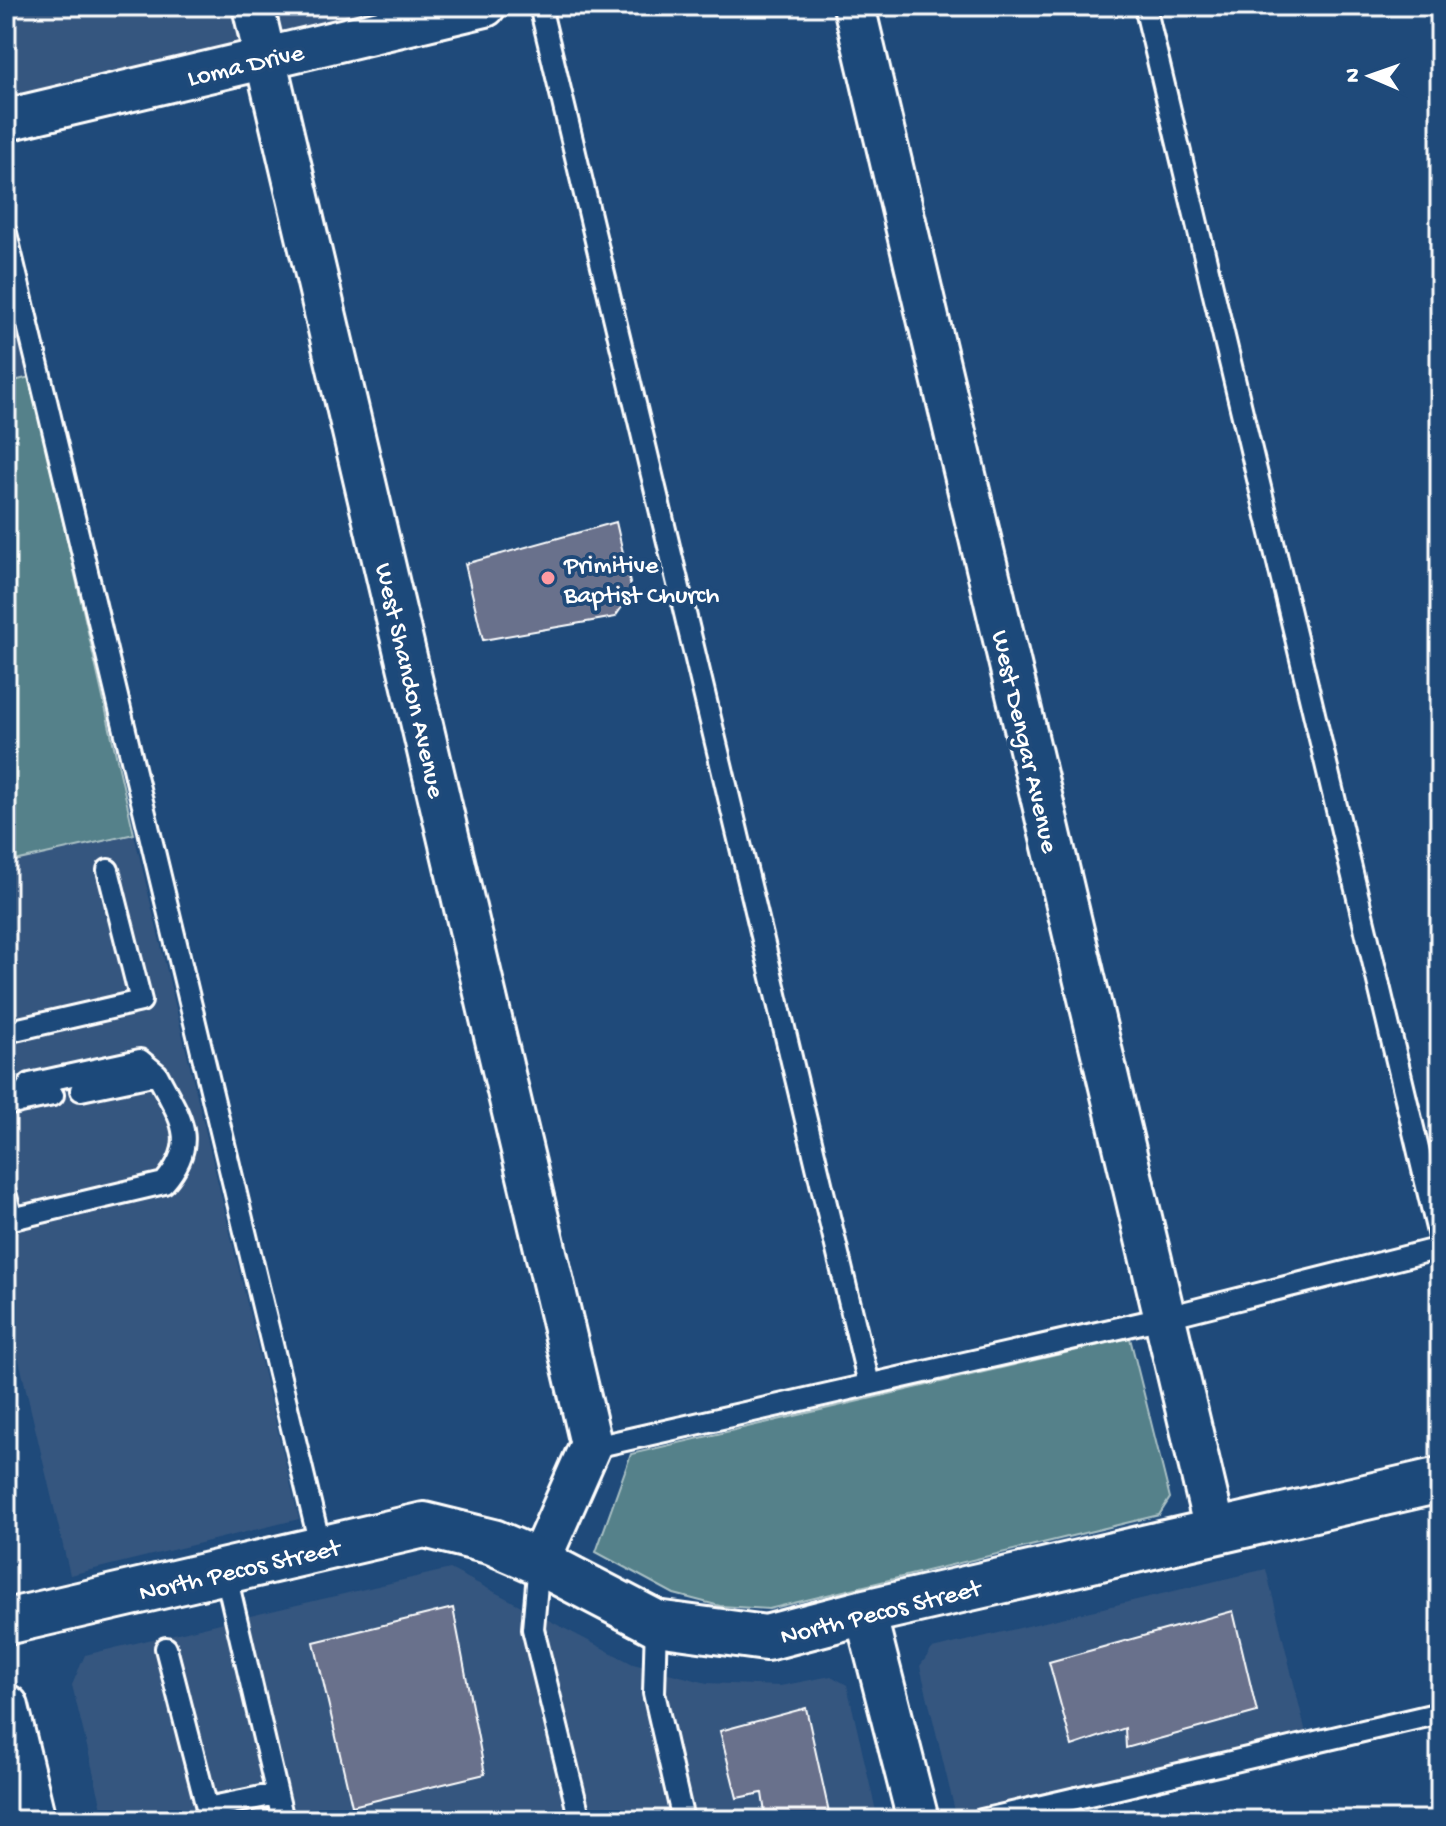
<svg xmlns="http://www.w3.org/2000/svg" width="1446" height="1826" font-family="'Gochi Hand',sans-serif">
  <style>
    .built { fill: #35567f }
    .green { fill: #54818a; stroke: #aac0c4; stroke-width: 2 }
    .building { fill: #69718c; stroke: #fff; stroke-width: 2 }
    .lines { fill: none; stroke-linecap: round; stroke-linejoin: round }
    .service-casing { stroke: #fff; stroke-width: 26 }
    .minor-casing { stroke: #fff; stroke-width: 46 }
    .tertiary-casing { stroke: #fff; stroke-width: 50 }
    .secondary-casing { stroke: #fff; stroke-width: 50 }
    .service { stroke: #1f4a7a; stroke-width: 20 }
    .minor { stroke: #1f4a7a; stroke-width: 40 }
    .tertiary { stroke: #1f4a7a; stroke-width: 44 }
    .secondary { stroke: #1f4a7a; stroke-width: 44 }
    .poi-dot { fill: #ff9aa2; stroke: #1f4a7a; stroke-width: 3 }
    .labels { text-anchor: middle; stroke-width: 8; stroke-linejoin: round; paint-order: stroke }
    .street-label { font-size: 26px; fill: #fff; stroke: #1f4a7a }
    .poi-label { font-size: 26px; fill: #fff; stroke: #1f4a7a; text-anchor: start }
  </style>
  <rect width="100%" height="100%" fill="#1f4a7a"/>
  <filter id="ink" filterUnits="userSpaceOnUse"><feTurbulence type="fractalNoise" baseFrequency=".0125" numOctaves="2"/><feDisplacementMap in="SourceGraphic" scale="16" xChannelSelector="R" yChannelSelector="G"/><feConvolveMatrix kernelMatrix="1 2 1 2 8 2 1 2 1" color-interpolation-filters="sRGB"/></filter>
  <g filter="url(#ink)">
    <!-- built -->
    <path class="built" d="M6,6H479L6,118Z
      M6,274L30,377L6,383Z
      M134,834L299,1519L70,1575L6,1305V863Z
      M450,1569L633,1664L707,1683L780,1686L831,1676L847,1685L878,1820H105L72,1685L85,1655Z
      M1266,1569L1306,1733L956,1815L920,1666L932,1649Z"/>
    <!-- green -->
    <path class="green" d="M30,377L134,834L6,863V383Z
      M1130,1338L1170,1498L1159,1515L769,1609L720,1606L674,1594L596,1552L631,1454Z"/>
    <!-- building -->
    <path class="building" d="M616,522L632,592L615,617L483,640L465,564Z
      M453,1608L485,1774L352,1806L314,1642Z
      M1233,1611L1257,1712L1126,1748L1125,1728L1072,1746L1049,1662Z
      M806,1708L829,1812L791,1820H766L762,1793L737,1798L720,1731Z"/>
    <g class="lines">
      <!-- service casing -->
      <g class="service-casing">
        <path id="service" d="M540,6L869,1384
          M1145,6L1440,1241
          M6,233L321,1549
          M6,1032L141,1001L108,870
          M17,1103L30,1084L140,1060L157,1074
          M10,1104L53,1095
          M6,1196L12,1219L164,1183C201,1140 179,1117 157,1074L81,1090
          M590,1448L1163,1318L1440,1248
          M539,1562L533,1629L580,1820
          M225,1571L283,1820
          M656,1623L654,1693L683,1820
          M166,1648L207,1808L276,1794
          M982,1820L1440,1713"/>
      </g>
      <!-- minor casing -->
      <g class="minor-casing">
        <path id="minor" d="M253,6L591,1444L539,1562
          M854,6L1215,1530
          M6,120L485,6
          M865,1612L918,1820"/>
      </g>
      <!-- tertiary casing -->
      <g class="tertiary-casing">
        <path id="tertiary" d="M6,1622L424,1525L493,1542L539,1562L656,1623L766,1638L865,1612L1440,1480"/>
      </g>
      <!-- secondary casing -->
      <g class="secondary-casing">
        <path id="secondary" d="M6,1707L33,1820"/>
      </g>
      <!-- service -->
      <use href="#service" class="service"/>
      <!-- minor -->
      <use href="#minor" class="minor"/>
      <!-- tertiary -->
      <use href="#tertiary" class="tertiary"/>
      <!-- secondary -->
      <use href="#secondary" class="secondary"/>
    </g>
  </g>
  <!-- markers -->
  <circle class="poi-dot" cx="548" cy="578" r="8"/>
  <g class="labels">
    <!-- street labels -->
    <g class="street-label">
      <text transform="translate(245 63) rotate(-13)" y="9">Loma Drive</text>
      <text transform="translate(412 680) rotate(77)" y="9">West Shandon Avenue</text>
      <text transform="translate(1027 741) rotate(77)" y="9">West Dengar Avenue</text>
      <text transform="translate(239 1568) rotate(-13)" y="9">North Pecos Street</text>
      <text transform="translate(880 1610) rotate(-14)" y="9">North Pecos Street</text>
    </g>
    <!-- poi labels -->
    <g class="poi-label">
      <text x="564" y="572">Primitive<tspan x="564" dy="30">Baptist Church</tspan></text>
    </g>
  </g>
  <!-- margin -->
  <rect width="1446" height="1826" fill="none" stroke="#1f4a7a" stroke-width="32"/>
  <rect x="16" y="16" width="1414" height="1794" fill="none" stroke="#fff" stroke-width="3" filter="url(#ink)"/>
  <!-- north arrow -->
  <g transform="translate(1370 76) rotate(272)" stroke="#1f4a7a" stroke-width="6" paint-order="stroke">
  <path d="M0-6L14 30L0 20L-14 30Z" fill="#ffffff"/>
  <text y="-12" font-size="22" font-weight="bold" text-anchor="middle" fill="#ffffff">N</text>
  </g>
</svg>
